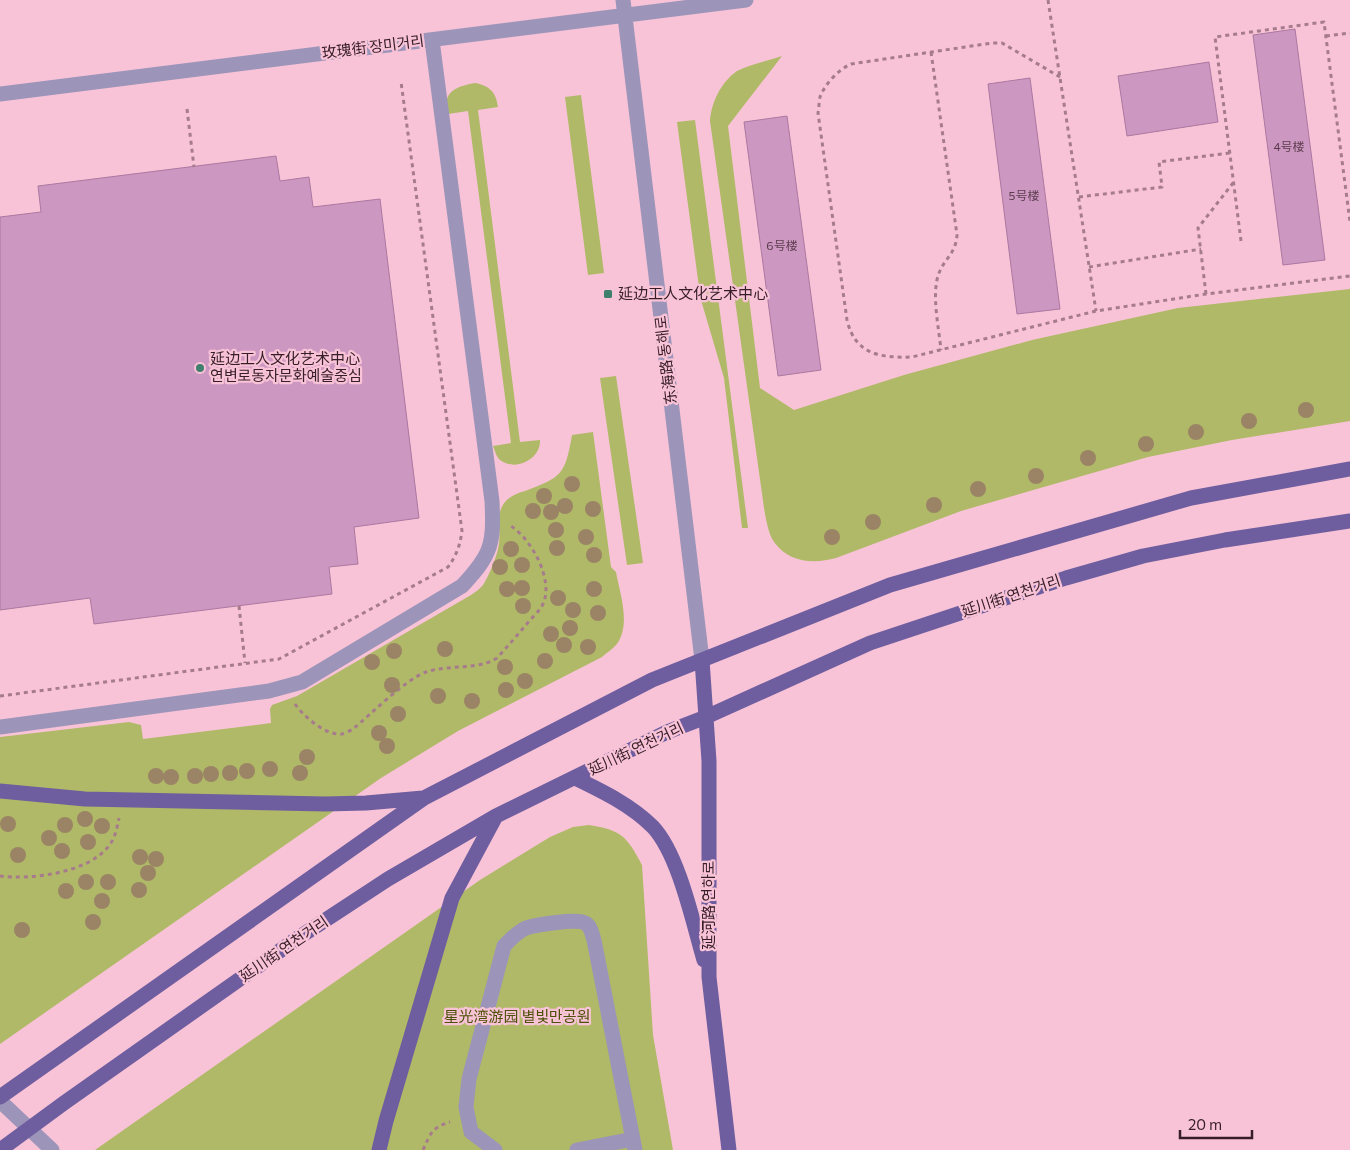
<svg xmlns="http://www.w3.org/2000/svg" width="1350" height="1150" font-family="Commissioner,'Noto Sans SC','Noto Sans KR',sans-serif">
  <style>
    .green { fill: #b0b967 }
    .building { fill: #cc97c1; stroke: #ab78a0 }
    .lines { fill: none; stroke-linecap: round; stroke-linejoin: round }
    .path { stroke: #a67c8c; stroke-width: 3; stroke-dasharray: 4 4; stroke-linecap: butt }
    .minor { stroke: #9c95b9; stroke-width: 15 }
    .major { stroke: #6e5e9f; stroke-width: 15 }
    .tree { fill: #9a8465 }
    .poi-dot { fill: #3f7f6e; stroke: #f9c3d7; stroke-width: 2 }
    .labels { text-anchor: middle; stroke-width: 4.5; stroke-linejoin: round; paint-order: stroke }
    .number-label { font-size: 12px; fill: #5c3c4e }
    .street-label { font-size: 15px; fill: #361d27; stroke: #f9c3d7 }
    .poi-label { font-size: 15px; fill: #361d27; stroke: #f9c3d7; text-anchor: start }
    .park-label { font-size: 15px; fill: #4c5108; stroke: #f9c3d7 }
  </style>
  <rect width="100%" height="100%" fill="#f9c3d7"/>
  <!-- green -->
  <path class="green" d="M782,56L728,126L760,388L794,410L904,375L1032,340L1178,308L1350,289V421L1232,440L1148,457L961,511L836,558C814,564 789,563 774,542C768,533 766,519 764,508L710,121C711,103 721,82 737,71C750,64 768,61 782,56Z
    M475,83C490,86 496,92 498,107L478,110L520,442L540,440C541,459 516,472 500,460C496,456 495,451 493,446L511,443L468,111L448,114C441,92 457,86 475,83Z
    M581,95L604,273L588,275L565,97Z
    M695,120L748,528H742L724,378L701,300L698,280L677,122Z
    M616,376L643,563L627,565L600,378Z
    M593,432L611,567L616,572C620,594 631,624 617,644C613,649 606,653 602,657L458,731L381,778L0,1044V737L129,722L141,725L143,739L271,723L270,709L272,705L297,696L471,595C475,592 480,589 483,585C489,576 498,554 499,543C501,529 495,514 505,502C510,496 518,493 525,491C562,477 565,475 572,435Z
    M589,825C621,830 627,836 642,865L653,1035L673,1150H95L480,880L550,837L573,827Z"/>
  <!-- building -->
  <path class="building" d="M1295,29L1325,260L1283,265L1253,35Z
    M1209,62L1218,122L1127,136L1118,76Z
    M1030,78L1060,309L1017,314L988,84Z
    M787,116L821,370L778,376L744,122Z
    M276,156L280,181L309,177L313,207L380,199L419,518L354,527L358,564L329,567L332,594L94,624L90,598L0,610V217L41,212L38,186Z"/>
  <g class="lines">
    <!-- path -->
    <path class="path" d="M1048,0L1096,311
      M1326,36L1350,33
      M931,52L957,235C956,253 945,258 939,273C931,293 939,329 941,350
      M1060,77L1002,43H992L851,64C839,69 825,84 820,97C819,101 819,108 818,113L847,320C855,355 881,358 912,357L1096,311L1206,294L1350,276
      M187,109L194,167
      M1079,197L1162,187L1159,162L1230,153
      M1241,241L1215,37L1324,22L1350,222
      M1089,267L1201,249
      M1206,294L1198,228L1233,183
      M239,606L245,663
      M0,696L279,659L448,567C456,556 460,546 462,531L401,82
      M295,704C303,716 326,736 342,734C345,733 350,731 353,729C371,714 406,679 426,672C449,664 476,671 497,658C509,645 520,632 531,619C535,615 540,610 543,604C554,580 532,540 511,526
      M0,876C31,880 87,873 108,847C115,839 117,828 119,818
      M423,1150C431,1133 431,1128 450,1122"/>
    <!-- minor -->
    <path class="minor" d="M623,0L702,660
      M0,94L746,0
      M0,727L269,691L302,682L462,586C492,554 494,544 492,501L432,40
      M0,1101L52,1150
      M495,1150L471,1132L466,1107L469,1079L504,946C511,939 517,932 526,928C535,925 578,918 585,923C591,926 592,934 594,940L635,1150
      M577,1150L633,1139"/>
    <!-- major -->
    <path class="major" d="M702,660L709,761V977L729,1150
      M575,778C602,791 631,805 653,827C679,855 693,923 704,960
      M0,791L85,799L325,804L366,803L423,798
      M0,1097L424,798L652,680L890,585L1191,498L1350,469
      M0,1150L64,1103L298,938L388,879L496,816L667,732L706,717L870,643L1066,578L1143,556L1225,540L1350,521
      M379,1150L386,1121L452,898L496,816"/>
  </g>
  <!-- trees -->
  <g class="tree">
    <circle cx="1306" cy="410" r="8"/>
    <circle cx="1249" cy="421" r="8"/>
    <circle cx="1196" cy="432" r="8"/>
    <circle cx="1146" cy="444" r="8"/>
    <circle cx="1088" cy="458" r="8"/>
    <circle cx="1036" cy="476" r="8"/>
    <circle cx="572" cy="484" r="8"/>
    <circle cx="978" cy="489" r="8"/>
    <circle cx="544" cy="496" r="8"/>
    <circle cx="934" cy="505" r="8"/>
    <circle cx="565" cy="506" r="8"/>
    <circle cx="593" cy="509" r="8"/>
    <circle cx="533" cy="511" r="8"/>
    <circle cx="551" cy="512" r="8"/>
    <circle cx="873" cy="522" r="8"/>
    <circle cx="556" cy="530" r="8"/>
    <circle cx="586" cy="537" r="8"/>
    <circle cx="832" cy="537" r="8"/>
    <circle cx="557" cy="548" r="8"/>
    <circle cx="511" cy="549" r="8"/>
    <circle cx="594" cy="555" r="8"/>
    <circle cx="522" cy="565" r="8"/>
    <circle cx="500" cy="567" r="8"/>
    <circle cx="522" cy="588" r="8"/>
    <circle cx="507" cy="589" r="8"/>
    <circle cx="594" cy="589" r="8"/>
    <circle cx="558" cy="598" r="8"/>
    <circle cx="523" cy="606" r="8"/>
    <circle cx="573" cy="610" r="8"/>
    <circle cx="598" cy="613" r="8"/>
    <circle cx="570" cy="628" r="8"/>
    <circle cx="551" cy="634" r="8"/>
    <circle cx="564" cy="645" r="8"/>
    <circle cx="588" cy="647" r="8"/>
    <circle cx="445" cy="649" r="8"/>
    <circle cx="394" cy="651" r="8"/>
    <circle cx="545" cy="661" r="8"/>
    <circle cx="372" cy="662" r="8"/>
    <circle cx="505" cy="667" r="8"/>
    <circle cx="525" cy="681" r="8"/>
    <circle cx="392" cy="685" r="8"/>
    <circle cx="506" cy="690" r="8"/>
    <circle cx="438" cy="696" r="8"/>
    <circle cx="472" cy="701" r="8"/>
    <circle cx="398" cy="714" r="8"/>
    <circle cx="379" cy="733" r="8"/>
    <circle cx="387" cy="746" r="8"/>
    <circle cx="307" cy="757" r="8"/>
    <circle cx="270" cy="769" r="8"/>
    <circle cx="247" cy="771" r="8"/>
    <circle cx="230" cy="773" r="8"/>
    <circle cx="300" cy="773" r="8"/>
    <circle cx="211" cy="774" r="8"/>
    <circle cx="156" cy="776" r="8"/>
    <circle cx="195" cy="776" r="8"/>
    <circle cx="171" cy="777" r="8"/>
    <circle cx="85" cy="819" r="8"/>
    <circle cx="8" cy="824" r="8"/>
    <circle cx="65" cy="825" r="8"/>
    <circle cx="102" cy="826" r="8"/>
    <circle cx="49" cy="838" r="8"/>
    <circle cx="88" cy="842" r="8"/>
    <circle cx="62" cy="851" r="8"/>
    <circle cx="18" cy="855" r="8"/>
    <circle cx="140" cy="857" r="8"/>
    <circle cx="156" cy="859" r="8"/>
    <circle cx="148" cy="873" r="8"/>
    <circle cx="86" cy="882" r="8"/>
    <circle cx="108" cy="882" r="8"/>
    <circle cx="139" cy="890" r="8"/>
    <circle cx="66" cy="891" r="8"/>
    <circle cx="102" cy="901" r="8"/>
    <circle cx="93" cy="922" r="8"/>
    <circle cx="22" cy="930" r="8"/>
  </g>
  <!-- markers -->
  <g class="poi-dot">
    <rect x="603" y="289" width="10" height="10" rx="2.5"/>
    <circle cx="200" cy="368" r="5"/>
  </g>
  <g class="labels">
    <!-- number labels -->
    <g class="number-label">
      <text x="1289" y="151">4号楼</text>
      <text x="1024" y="200">5号楼</text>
      <text x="782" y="250">6号楼</text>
    </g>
    <!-- street labels -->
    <g class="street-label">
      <text transform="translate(373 47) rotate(-7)" y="5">玫瑰街 장미거리</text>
      <text transform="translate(666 360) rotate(-97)" y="5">东海路 동해로</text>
      <text transform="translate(1011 596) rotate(-18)" y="5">延川街 연천거리</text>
      <text transform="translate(636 749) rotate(-25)" y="5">延川街 연천거리</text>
      <text transform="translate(709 905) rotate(-90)" y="5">延河路 연하로</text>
      <text transform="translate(284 949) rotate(-34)" y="5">延川街 연천거리</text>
    </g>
    <!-- poi labels -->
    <g class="poi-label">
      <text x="618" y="299">延边工人文化艺术中心</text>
      <text x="210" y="364">延边工人文化艺术中心<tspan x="210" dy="17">연변로동자문화예술중심</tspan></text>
    </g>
    <!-- park labels -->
    <g class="park-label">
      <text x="517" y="1022">星光湾游园 별빛만공원</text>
    </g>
  </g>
  <!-- scale -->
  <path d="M1180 1130v8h72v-8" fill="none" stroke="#361d27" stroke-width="2.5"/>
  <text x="1188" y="1130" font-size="15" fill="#361d27" stroke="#f9c3d7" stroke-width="4" paint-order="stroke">20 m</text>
</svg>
